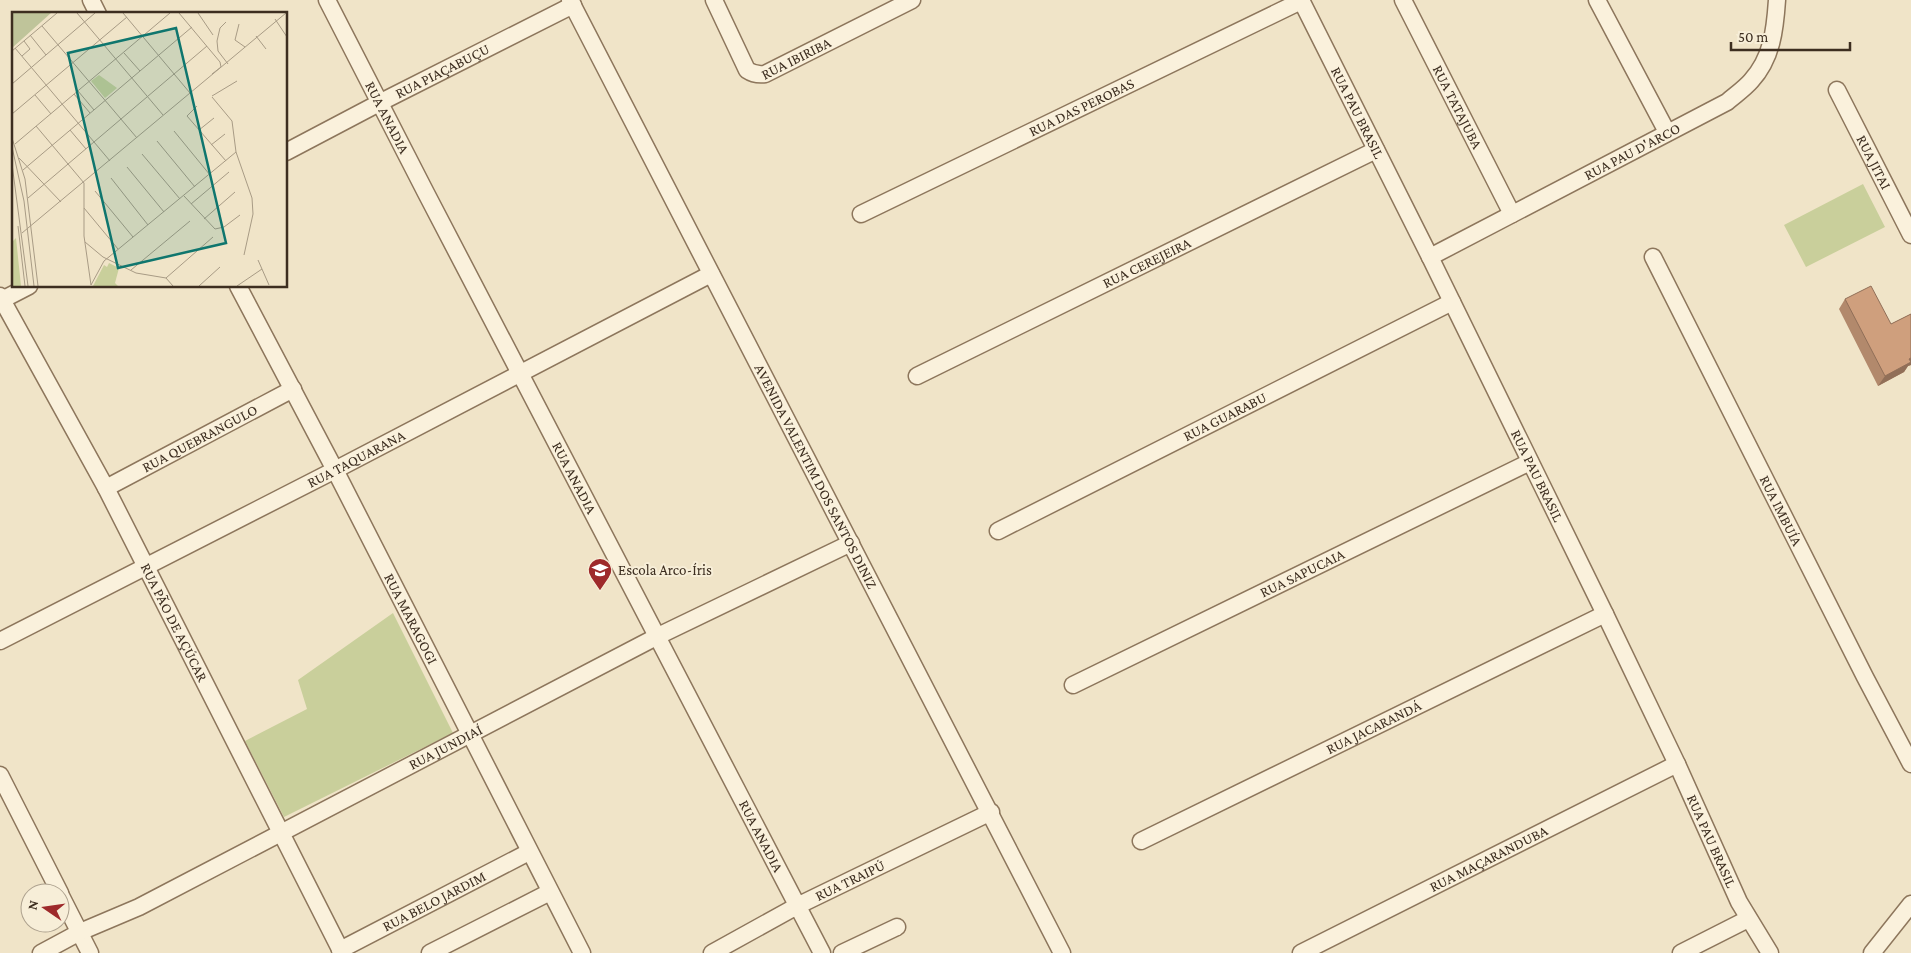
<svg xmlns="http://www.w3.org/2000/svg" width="1911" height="953" font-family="'Crimson Pro',serif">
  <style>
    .green { fill: #c9cf9b }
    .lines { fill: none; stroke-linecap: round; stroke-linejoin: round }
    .minor-casing { stroke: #8d765c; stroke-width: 19 }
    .minor { stroke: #faf1dc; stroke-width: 16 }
    .wall { fill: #b2896c }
    .shaded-wall { fill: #916f58 }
    .building { fill: #cf9f7d; stroke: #916f58 }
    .labels { text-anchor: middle; stroke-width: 4; stroke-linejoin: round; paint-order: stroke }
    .street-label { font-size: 15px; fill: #3d2e20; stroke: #f7eed8 }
    .poi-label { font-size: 15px; fill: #3d2e20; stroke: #f7eed8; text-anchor: start }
    .inset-road { fill: none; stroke: #a89b85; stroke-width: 1 }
    .view { fill: #0f766e; fill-opacity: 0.15; stroke: #0f766e; stroke-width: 2.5 }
    .inset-edge { fill: none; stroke: #3d2e20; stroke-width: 2.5 }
  </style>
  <rect width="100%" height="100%" fill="#f0e4c8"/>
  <!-- green -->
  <path class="green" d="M1863,184L1885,227L1806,267L1784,225Z
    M393,613L453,733L284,817L245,741L307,709L298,680Z"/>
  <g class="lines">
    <!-- minor casing -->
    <g class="minor-casing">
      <g id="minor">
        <path d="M91,0L98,14"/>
        <path id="s1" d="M327,0L426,193L822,953"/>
        <path id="s2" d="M570,0L1062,953"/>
        <path id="s3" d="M714,0L747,70C753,74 758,75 765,74L912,0"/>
        <path id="s4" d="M1301,0L1430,257L1605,614L1677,764L1739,902L1770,953"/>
        <path id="s5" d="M1403,0L1512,214"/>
        <path d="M1597,0L1667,132"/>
        <path id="s6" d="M1837,90L1911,235"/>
        <path id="s7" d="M286,152L381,102L573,5"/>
        <path id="s8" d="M861,214L1301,1"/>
        <path id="s9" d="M1430,257L1727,102C1735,95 1744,89 1751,81C1772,58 1775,30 1777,0"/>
        <path id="s10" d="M1653,257L1865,677L1911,764"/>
        <path id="s11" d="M238,286L335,470L582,953"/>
        <path id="s12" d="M0,296L106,488L342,953"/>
        <path d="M0,301L29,286"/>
        <path id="s13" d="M917,376L1376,150"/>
        <path id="s14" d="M106,488L293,389"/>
        <path id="s15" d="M998,531L1452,302"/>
        <path id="s16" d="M0,641L335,470L711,274"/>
        <path id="s17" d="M1073,685L1530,462"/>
        <path d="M0,775L60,893"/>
        <path id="s18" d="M1141,841L1605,614"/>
        <path d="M60,894L90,953"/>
        <path id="s19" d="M340,950L529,852"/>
        <path id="s20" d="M41,953L80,932L139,907L658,636L851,543"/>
        <path d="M430,953L550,892"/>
        <path id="s21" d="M712,953L797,906L991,812"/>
        <path d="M842,953L897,927"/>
        <path id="s22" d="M1301,953L1677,764"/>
        <path d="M1681,953L1748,919"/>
        <path d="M1872,953L1911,904"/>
      </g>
    </g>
    <!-- minor -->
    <use href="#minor" class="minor"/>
  </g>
  <!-- wall -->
  <path class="wall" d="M1845,299L1891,324L1911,314V365L1908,366L1904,372L1878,386L1839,309Z"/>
  <!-- shaded-wall -->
  <path class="shaded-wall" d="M1911,358V365L1908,366L1904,372L1878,386L1885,376Z"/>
  <!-- building -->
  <path class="building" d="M1871,286L1891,324L1911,314V358L1909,359L1911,362L1885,376L1845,299Z"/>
  <!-- icons -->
  <defs>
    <g id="school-pin" transform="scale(1.25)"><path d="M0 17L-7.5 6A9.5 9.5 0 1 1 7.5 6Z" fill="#9e2a2b" stroke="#f7eed8"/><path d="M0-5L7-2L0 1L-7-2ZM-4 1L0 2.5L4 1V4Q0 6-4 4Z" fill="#fff"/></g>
  </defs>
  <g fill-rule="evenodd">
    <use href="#school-pin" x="600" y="570"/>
  </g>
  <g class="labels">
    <!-- street labels -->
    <g class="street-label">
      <text dy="5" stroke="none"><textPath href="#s3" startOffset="131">RUA IBIRIBA</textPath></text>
      <text dy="5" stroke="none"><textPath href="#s7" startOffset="176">RUA PIAÇABUÇU</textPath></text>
      <text dy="5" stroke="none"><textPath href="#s8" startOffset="245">RUA DAS PEROBAS</textPath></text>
      <text dy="5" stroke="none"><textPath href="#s5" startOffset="120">RUA TATAJUBA</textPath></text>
      <text dy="5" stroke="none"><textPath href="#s4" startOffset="126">RUA PAU BRASIL</textPath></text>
      <text dy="5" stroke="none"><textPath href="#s1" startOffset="132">RUA ANADIA</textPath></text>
      <text dy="5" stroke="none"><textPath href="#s9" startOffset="228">RUA PAU D'ARCO</textPath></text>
      <text dy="5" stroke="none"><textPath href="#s6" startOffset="81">RUA JITAI</textPath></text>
      <text dy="5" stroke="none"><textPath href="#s13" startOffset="256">RUA CEREJEIRA</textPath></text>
      <text dy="5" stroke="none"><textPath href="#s15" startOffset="254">RUA GUARABU</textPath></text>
      <text dy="5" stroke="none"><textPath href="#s14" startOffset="106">RUA QUEBRANGULO</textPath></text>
      <text dy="5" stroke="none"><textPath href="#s16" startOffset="400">RUA TAQUARANA</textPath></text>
      <text dy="5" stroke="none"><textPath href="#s4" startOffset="531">RUA PAU BRASIL</textPath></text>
      <text dy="5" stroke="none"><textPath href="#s1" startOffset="538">RUA ANADIA</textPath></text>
      <text dy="5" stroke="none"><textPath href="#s2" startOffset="536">AVENIDA VALENTIM DOS SANTOS DINIZ</textPath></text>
      <text dy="5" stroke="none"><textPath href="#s10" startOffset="284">RUA IMBUÍA</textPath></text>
      <text dy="5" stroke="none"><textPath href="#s17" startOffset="255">RUA SAPUCAIA</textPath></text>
      <text dy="5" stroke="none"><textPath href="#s11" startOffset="375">RUA MARAGOGI</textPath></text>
      <text dy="5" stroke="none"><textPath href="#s12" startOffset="370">RUA PÃO DE AÇÚCAR</textPath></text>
      <text dy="5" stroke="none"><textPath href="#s18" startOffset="259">RUA JACARANDÁ</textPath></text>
      <text dy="5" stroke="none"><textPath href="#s20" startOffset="454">RUA JUNDIAÍ</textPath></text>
      <text dy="5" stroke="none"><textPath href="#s1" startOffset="942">RUA ANADIA</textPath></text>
      <text dy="5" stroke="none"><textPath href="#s4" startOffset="936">RUA PAU BRASIL</textPath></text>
      <text dy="5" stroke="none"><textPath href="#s22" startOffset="210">RUA MAÇARANDUBA</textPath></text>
      <text dy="5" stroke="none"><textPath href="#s21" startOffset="156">RUA TRAIPÚ</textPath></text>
      <text dy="5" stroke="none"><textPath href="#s19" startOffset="106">RUA BELO JARDIM</textPath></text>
    </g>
    <!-- poi labels -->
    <g class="poi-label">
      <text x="618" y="575">Escola Arco-Íris</text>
    </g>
  </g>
  <!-- overview -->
  <g transform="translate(12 12)">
    <rect width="275" height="275" fill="#f0e4c8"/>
    <path d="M87,63L105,76L93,86L79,69ZM4,226L9,274H0V230ZM97,251L107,256L103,271L106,274H81L92,253L95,255Z" fill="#c9cf9b"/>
    <path d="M0,1H39L0,36Z" fill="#bfc49a"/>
    <path class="inset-road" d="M65,1L151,103M111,1L178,81M167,1L208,50L209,55L200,62M186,1L201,23M263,7L275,25M214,10L208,16L205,29L206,39L216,52M227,12L223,28L233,35M30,14L125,126M18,23L34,43M244,24L254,37M3,36L98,149M0,39L45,1M112,41L128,59M10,44L18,37L12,29M0,72L83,1M66,79L82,98M62,82L78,101M23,83L39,102M200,84L225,69M200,85L220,109L224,140L240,186L241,202L232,243M185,94L175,104L214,149M0,102L115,5M24,114L56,152M58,118L74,137M187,118L202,106M162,119L198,163M0,126L13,167L26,274M145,129L183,175M3,132L158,1M199,133L213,122M0,135L12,189L22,274M130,142L168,187M7,146L49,190M0,152L16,274M56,152L72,171V224L79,273M115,155L152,200M11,158L180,15M99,166L136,213M83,179L121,225M172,184L203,217L212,215L228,203M16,186L195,34M179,192L217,160M72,196L106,237M192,207L223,180M6,214L13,274M10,221L274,1M73,230L91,245L124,261L154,266L161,274M246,248L257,273M119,258L178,209M154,266L201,225M79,273L92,249L224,140M187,274L208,255M225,274L250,257"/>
    <path class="view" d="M164,16L214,231L106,256L56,41Z"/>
    <rect width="275" height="275" class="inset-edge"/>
  </g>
  <!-- north arrow -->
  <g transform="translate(45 908) rotate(283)"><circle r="24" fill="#f7eed8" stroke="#ada18e"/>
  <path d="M0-4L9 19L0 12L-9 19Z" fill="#9e2a2b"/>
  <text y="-8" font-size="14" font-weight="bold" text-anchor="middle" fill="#3d2e20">N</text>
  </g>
  <!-- scale -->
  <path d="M1731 42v8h119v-8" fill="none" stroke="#3d2e20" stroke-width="2.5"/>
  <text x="1738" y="42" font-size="15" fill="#3d2e20" stroke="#f7eed8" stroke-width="4" paint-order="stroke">50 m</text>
</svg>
